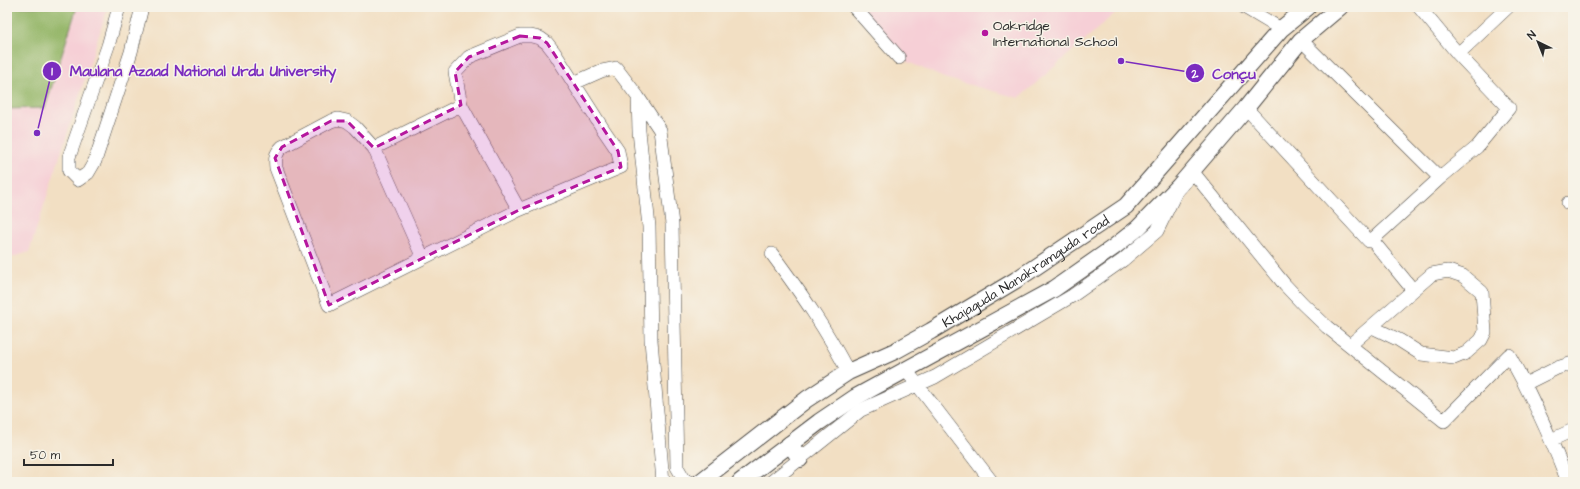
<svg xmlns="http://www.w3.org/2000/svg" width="1580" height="489" font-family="'Architects Daughter',sans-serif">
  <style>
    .built { fill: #f6cfd6 }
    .forest { fill: #96b76a; stroke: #60714a }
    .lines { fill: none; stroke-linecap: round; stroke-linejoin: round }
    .minor-casing { stroke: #494642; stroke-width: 14 }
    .major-casing { stroke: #494642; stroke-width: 18 }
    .minor { stroke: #fff; stroke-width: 13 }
    .major { stroke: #fff; stroke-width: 16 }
    .marked { fill: #b5179e; fill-opacity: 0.2; stroke: #b5179e; stroke-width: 3; stroke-dasharray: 8 5; stroke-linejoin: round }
    .poi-dot { fill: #b5179e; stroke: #f7f3e8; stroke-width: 1.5 }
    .labels { text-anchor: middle; stroke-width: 3; stroke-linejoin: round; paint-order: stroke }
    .poi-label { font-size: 14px; fill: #2b2b2b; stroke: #f7f3e8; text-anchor: start }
    .street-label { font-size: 14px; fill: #2b2b2b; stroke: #f7f3e8 }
    .leader { fill: none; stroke: #7b2cbf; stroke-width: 1.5 }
    .callout-dot { fill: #7b2cbf; stroke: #f7f3e8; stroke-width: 1.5 }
    .mark-label { font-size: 12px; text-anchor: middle; font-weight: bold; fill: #fff }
    .callout-label { font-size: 15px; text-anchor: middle; font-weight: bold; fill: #7b2cbf; stroke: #f7f3e8; stroke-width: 3; stroke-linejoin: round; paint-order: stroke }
  </style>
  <rect width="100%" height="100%" fill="#f7f3e8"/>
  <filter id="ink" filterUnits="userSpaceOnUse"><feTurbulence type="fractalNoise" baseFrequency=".025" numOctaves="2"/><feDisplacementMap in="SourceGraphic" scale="8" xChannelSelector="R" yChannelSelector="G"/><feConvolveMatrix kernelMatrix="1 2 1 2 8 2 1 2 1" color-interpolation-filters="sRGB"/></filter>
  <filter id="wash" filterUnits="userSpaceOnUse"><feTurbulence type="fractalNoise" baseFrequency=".012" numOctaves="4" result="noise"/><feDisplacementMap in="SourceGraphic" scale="16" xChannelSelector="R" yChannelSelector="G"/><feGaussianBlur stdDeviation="0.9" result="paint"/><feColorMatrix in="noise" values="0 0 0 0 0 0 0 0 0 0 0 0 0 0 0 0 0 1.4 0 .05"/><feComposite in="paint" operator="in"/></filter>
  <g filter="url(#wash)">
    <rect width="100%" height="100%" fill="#f2dfc3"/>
    <!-- built -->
    <path class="built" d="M7,7H108L29,252L7,259Z
      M855,7H1122L1019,98L944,78L899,58Z"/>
    <!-- forest -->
    <path class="forest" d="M7,7H77L45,108L7,109Z"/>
  </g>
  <g filter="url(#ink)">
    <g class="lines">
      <!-- minor casing -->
      <g class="minor-casing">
        <path id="minor" d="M119,7L108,46L69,157V171L78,180L88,173L95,161L131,52L142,7
          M854,7L899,58
          M1244,7L1281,29
          M1301,40L1440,178
          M1458,54L1508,7
          M616,68L638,97L660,130L672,224L677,467L684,479L689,482
          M574,83L601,71L616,68
          M638,97L639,131L649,227L651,340L663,482
          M1246,108L1369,241L1372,240L1413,290
          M374,148L461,105L519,210L621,167L618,151L603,129L554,52L547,43L540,38L531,36H520L469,57L455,72L461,105
          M1192,171L1285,285L1303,304L1327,327L1444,421L1509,355C1532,396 1551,438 1568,482
          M1568,203L1573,205
          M1372,240L1440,178L1477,147L1509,108L1458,54L1419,7
          M772,254C800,292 827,330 848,372
          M423,258L374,148L355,127L347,121L338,119L331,121L282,147C275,154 275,158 276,168L329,305L519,210
          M1350,345L1432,274L1448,271L1463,276L1482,292L1485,332L1481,340L1466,353L1454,358L1421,354L1399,340L1372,327
          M906,370L992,482
          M1525,384L1557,368L1573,363
          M1551,440L1573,430
          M771,482L861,410L935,377L1072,296L1123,260L1157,231L1176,192"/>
      </g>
      <!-- major casing -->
      <g class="major-casing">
        <g id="major">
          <path d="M790,444L800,459"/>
          <path id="s1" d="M700,482L807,399L848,372L895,351L931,331L1016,280L1126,206L1281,29L1308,7"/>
          <path d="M740,482L819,422L856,397L1054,289L1114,247L1138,228L1179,186L1246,108L1301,40L1340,7"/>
        </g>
      </g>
      <!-- minor -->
      <use href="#minor" class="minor"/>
      <!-- major -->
      <use href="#major" class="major"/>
    </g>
  </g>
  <!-- marked area -->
  <path class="marked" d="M520,36L540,38L547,43L618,151L621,167L519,210L329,305L275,158L282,147L331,121H347L374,148L461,105L455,72L469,57Z"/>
  <!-- markers -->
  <circle class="poi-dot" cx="985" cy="33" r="4"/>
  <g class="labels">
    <!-- poi labels -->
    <g class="poi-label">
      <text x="993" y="30">Oakridge<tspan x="993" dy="16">International School</tspan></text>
    </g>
    <!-- street labels -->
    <g class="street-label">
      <text dy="5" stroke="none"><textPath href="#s1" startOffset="389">Khajaguda Nanakramguda road</textPath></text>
    </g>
  </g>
  <!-- callouts -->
  <path class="leader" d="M37 133L52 71M1121 61L1195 73"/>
  <g class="callout-dot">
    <circle cx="37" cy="133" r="4"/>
    <circle cx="1121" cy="61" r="4"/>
    <circle cx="52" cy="71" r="10"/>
    <circle cx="1195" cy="73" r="10"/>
  </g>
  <g class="mark-label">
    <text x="52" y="75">1</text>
    <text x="1195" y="78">2</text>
  </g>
  <g class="callout-label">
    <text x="203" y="76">Maulana Azaad National Urdu University</text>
    <text x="1234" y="79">Conçu</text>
  </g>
  <!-- margin -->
  <rect width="1580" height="489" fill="none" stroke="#f7f3e8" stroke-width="24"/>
  <!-- north arrow -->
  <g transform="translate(1538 42) rotate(317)" stroke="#f7f3e8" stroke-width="3" paint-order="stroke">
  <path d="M0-3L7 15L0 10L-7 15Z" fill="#2b2b2b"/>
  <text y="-6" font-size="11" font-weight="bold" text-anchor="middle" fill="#2b2b2b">N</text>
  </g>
  <!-- scale -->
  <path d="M24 459v6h89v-6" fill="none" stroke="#2b2b2b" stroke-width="2"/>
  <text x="30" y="459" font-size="12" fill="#2b2b2b" stroke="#f7f3e8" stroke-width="3" paint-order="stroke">50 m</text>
</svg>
